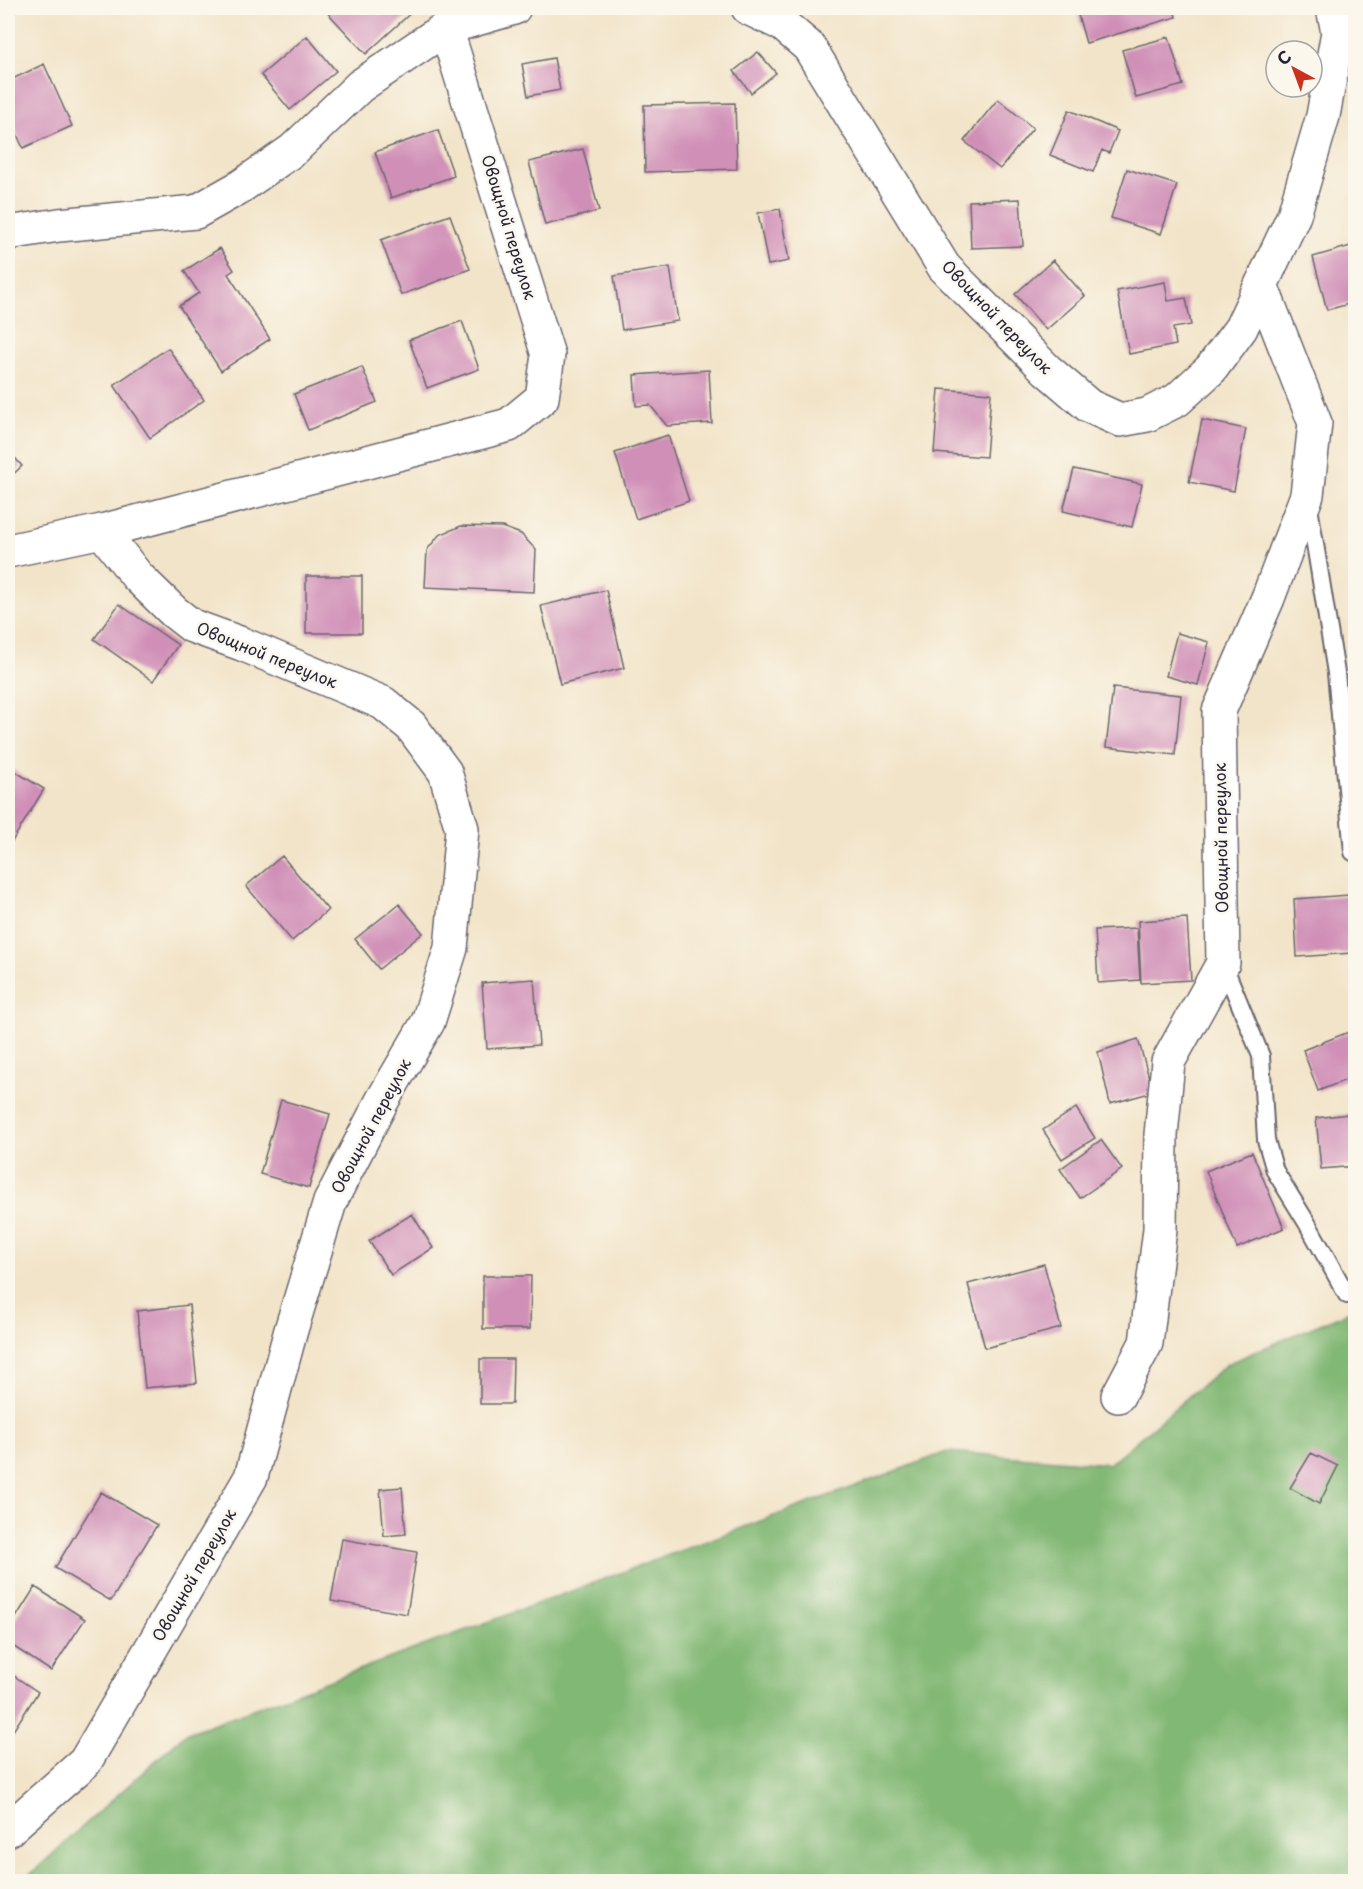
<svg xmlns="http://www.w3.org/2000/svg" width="1363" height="1889" font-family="'Playpen Sans',sans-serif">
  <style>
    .forest { fill: #82b874; stroke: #526d58; stroke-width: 1.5 }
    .building { fill: #d08fb7 }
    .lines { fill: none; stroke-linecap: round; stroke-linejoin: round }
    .lane-casing { stroke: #6b666d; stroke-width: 20 }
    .street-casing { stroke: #6b666d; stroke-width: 36 }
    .lane { stroke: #fff; stroke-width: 16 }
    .street { stroke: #fff; stroke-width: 33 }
    .labels { text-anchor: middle; stroke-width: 5; stroke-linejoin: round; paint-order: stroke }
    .street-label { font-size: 16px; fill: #22223b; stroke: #fbf7ec }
  </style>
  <rect width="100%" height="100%" fill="#fbf7ec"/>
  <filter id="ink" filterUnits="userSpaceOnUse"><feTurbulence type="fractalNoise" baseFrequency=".0167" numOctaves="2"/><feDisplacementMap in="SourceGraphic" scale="12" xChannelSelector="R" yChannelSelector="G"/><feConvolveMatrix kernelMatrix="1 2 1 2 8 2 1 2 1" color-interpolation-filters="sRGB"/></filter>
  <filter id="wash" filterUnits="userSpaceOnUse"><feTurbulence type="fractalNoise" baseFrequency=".008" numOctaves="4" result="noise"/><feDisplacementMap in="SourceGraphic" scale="24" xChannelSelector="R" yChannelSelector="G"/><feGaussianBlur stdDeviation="1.35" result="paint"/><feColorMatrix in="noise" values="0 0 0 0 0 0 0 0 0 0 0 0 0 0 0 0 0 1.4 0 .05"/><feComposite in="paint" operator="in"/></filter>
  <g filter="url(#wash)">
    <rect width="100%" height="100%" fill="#f2e4c9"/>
    <!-- forest -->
    <path class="forest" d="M1355,1309V1881L22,1882L185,1734L947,1452L1109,1464L1227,1364Z"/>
    <g id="blocks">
      <!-- building -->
      <path class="building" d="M332,8H416L366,54L327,12Z
        M1076,8H1174L1176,17L1086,43Z
        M307,36L336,71L290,110L261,75Z
        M1169,37L1183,85L1136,98L1122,50Z
        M758,52L776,73L751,93L734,71Z
        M554,58L560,90L528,96L522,64Z
        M44,64L72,126L23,148L8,114V81Z
        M998,99L1033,128L1000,169L964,141Z
        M735,103L737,169L645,172L644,105Z
        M1069,110L1118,131L1109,153L1102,150L1093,172L1050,155Z
        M438,130L454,176L391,198L375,152Z
        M583,149L599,211L545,225L529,162Z
        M1127,169L1177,185L1161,234L1111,218Z
        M1020,199L1023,246L971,248L969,201Z
        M780,209L789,261L768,265L758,213Z
        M450,215L470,269L401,295L381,240Z
        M1354,245L1356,302L1327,310L1313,257Z
        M220,248L234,270L228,274L270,339L221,371L179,306L199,293L184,271Z
        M1053,260L1085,296L1046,330L1015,294Z
        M670,267L678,321L622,330L614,276Z
        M1165,282L1168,301L1186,298L1191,325L1173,328L1176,345L1129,354L1117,291Z
        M462,321L479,369L427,388L409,340Z
        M168,348L204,400L150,438L114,385Z
        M362,367L377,402L308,430L294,394Z
        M709,370L712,423L667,426L650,405L636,406L634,375Z
        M939,389L991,393L986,457L934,453Z
        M1202,420L1246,429L1234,491L1189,482Z
        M668,435L689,501L636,519L615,453Z
        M8,450L22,466L8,479Z
        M1074,469L1142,484L1132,527L1063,511Z
        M461,526L502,527L521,534L536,550L534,592L425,587L427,550L439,535Z
        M306,576H362V633H306Z
        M606,590L624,668L560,684L541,606Z
        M119,604L178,645L153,681L94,639Z
        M1177,633L1209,642L1198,685L1166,676Z
        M1113,688L1181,695L1175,755L1106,747Z
        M8,767L44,789L8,848Z
        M282,856L328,910L292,941L246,886Z
        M1349,895L1352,953L1297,957L1294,899Z
        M399,904L423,933L379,969L355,939Z
        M1187,918L1191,980L1141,983L1138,921Z
        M1137,928L1140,980L1098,983L1095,930Z
        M534,979L539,1045L487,1049L482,983Z
        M1356,1029V1076L1318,1091L1303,1050Z
        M1138,1039L1153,1092L1110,1104L1098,1052Z
        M281,1100L330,1114L309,1188L260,1174Z
        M1076,1108L1095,1138L1062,1159L1043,1130Z
        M1356,1113V1166L1321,1169L1316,1118Z
        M1101,1140L1122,1169L1080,1198L1060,1169Z
        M1252,1152L1284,1228L1237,1248L1206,1171Z
        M412,1214L433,1248L391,1275L369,1241Z
        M1044,1264L1061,1328L985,1348L968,1284Z
        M483,1276H531L530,1329H483Z
        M189,1305L197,1383L145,1388L137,1311Z
        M480,1359H513L512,1404H480Z
        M1311,1453L1338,1466L1319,1504L1290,1488Z
        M402,1487L406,1534L384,1536L380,1489Z
        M101,1492L157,1525L111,1601L55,1568Z
        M342,1539L417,1552L407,1614L331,1601Z
        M35,1587L85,1619L51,1671L8,1643V1630Z
        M8,1672L38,1692L11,1734L8,1732Z"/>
    </g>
  </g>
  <g filter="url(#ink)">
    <use href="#blocks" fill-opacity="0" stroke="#6b666d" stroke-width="1.5"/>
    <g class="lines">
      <!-- lane casing -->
      <g class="lane-casing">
        <path id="lane" d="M1309,507L1336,673L1353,852
          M1223,963L1261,1056L1266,1140L1275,1171L1307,1223L1347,1295"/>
      </g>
      <!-- street casing -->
      <g class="street-casing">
        <path id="street" d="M748,8L782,24L809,47L944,267L1047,370L1089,406L1120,420L1147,415L1177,400L1211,369L1241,328L1294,215L1323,116L1338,32L1333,8
          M8,233L59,225L196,212L240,187L293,150L360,86L446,28L514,8
          M8,551L102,531L509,425L542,398L548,355L446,28
          M1118,1396L1146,1343L1160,1229L1161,1135L1168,1062L1223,963L1219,711L1268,598L1307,495L1315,423L1261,285
          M8,1830L85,1762L251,1477L291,1330L330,1202L382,1101L428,1022L451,948L462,829L445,772L411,726L383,703L242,644L192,626L174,612L137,576L102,531"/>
      </g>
      <!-- lane -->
      <use href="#lane" class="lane"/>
      <!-- street -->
      <use href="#street" class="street"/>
    </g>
  </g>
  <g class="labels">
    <!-- street labels -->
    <g class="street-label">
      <text transform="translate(509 227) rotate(73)" y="6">Овощной переулок</text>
      <text transform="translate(997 317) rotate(46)" y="6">Овощной переулок</text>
      <text transform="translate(267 655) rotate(22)" y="6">Овощной переулок</text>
      <text transform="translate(1221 838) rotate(-91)" y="6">Овощной переулок</text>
      <text transform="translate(371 1126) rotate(-62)" y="6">Овощной переулок</text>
      <text transform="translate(194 1575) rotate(-60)" y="6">Овощной переулок</text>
    </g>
  </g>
  <!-- margin -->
  <rect width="1363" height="1889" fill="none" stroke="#fbf7ec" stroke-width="30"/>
  <!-- north arrow -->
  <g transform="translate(1294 69) rotate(319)"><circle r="28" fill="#fbf7ec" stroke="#a4a2a5" stroke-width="1.5"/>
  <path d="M0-4.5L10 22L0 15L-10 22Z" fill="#c8321e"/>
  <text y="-9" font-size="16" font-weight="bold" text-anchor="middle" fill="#22223b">С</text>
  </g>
</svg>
